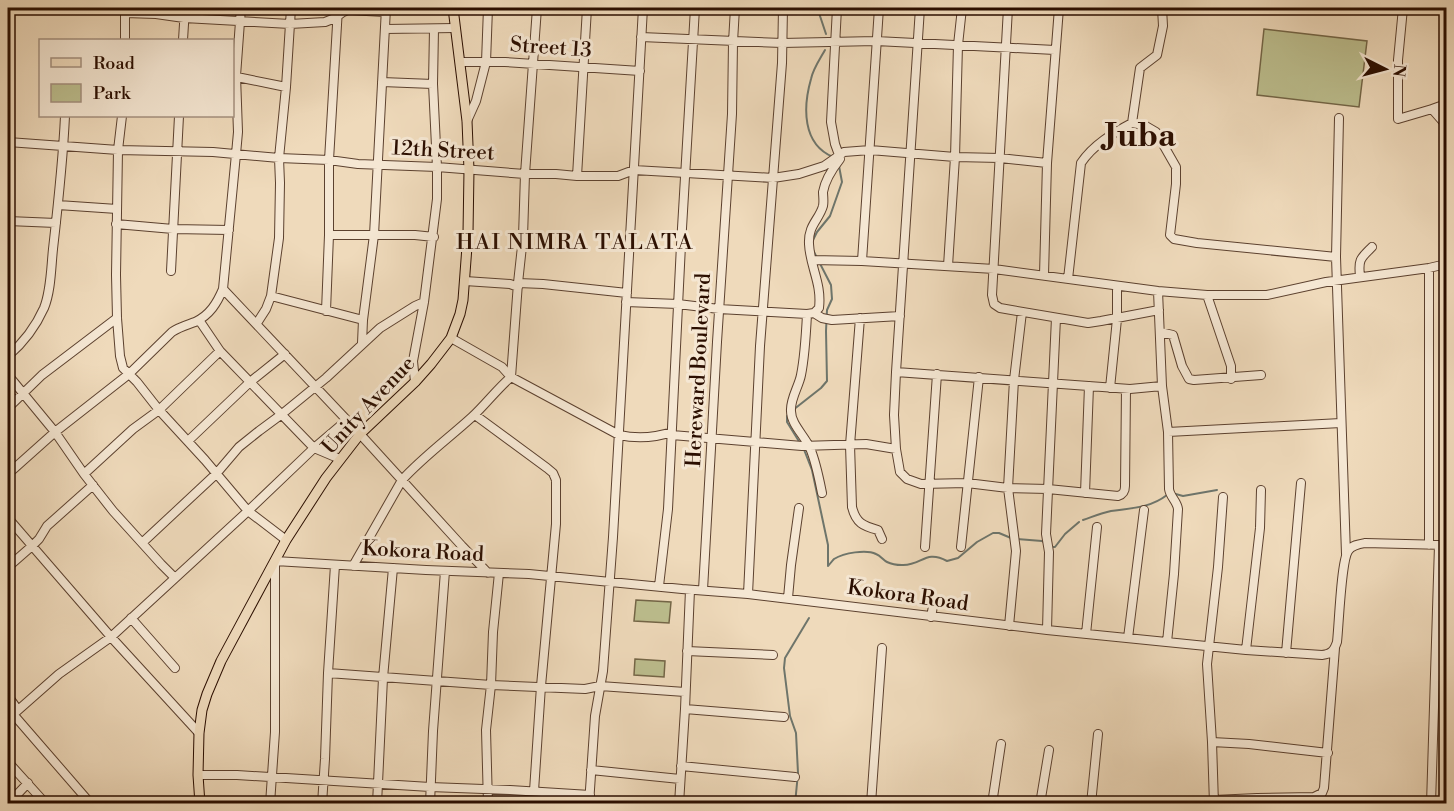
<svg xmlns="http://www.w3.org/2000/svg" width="1454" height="811" font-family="'Libre Bodoni',serif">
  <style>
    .green { fill: #bcbe8e; stroke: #746647; stroke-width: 1.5 }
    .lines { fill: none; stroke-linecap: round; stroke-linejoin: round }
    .stream { stroke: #6e756b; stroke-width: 2 }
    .minor-casing { stroke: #5c412f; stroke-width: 10 }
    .major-casing { stroke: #2b0e00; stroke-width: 11 }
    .minor { stroke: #f5e7d3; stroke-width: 8 }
    .major { stroke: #efdabb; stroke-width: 9 }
    .labels { text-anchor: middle; stroke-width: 6; stroke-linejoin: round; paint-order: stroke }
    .street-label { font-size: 21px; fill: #2b0e00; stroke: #f5e7d3 }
    .neighbourhood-label { font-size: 22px; letter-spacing: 1.5px; fill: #2b0e00; stroke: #f5e7d3 }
    .town-label { font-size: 33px; font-weight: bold; fill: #2b0e00; stroke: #f5e7d3 }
  </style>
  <rect width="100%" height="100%" fill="#efdabb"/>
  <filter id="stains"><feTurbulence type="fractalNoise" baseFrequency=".00333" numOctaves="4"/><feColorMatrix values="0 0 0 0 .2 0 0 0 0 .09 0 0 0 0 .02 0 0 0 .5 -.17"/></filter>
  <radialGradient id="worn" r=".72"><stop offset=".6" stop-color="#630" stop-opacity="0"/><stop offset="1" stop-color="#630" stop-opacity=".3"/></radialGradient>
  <!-- green -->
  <path class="green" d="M1264,29L1367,41L1359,107L1257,95Z
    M636,600L671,602L669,623L634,621Z
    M635,659L665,661L664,677L634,675Z"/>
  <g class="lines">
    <!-- stream -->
    <path class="stream" d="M820,8L819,13L826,34
      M825,50C820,59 813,69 811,79C803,107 802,144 833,157
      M812,242L817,232L830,216L842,182L839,166
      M793,410L821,388L827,381L826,331L827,310L832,299L831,285L813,250
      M789,414L787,416V422L800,443
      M803,447L812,470L828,545V566
      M1172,493L1183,496L1217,490
      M1083,520C1092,517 1101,513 1111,511C1132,508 1150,508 1167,495
      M1017,539L1042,541L1046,544
      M1050,547H1055L1065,534L1079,522
      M828,566C830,564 832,561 834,559C844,553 866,549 876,554C881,556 883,560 887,562C891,564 898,565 902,565C922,566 925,549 947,561L958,558L977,542L993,533H999L1011,538
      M795,804L798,773L796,733L790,716L784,668L785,658L809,618"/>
    <!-- minor casing -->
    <g class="minor-casing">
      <path id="minor" d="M837,8L831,122L835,144L839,155
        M920,8L896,372L894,415L896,449L900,472L907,479L921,484L967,483L1008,488L1048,489L1118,496C1124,494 1125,491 1125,486L1126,389
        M1008,8L992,295L994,304L1000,308L1088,323L1101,321L1159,310
        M1403,8L1398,60V119L1432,109L1446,125
        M125,13L156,14L184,18L290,24L325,22L335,18L343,12L348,10L385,12
        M385,29L455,28
        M641,37L782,43L876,41L1055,50
        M125,40V8
        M183,40L185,8
        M460,62H505L640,71
        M232,76L286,87
        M8,82L9,8
        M382,82L433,84
        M1432,109L1446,104
        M122,116L118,150L116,275L117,318L120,356L123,368L137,382L159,410L205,460L248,511L286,540
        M1339,118L1336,257L1346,554
        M467,121L476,101L486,62L488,8
        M1132,123L1144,125L1156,132L1176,167V184L1170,235L1174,239L1197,243L1336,257
        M8,142L118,150L213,152L279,158L329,160L358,164L437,167L525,174H556L577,176H618L634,170L773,178L799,174L824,166L844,152L870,150L955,157L1000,158L1047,163
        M577,176L587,8
        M58,205L117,209
        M8,221L56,223
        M116,224L173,229L229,230
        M329,235H415L434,237
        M812,260L862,261L994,269L1158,291L1207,295H1267L1326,282L1429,268L1446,264
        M862,261L879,8
        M948,266L955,157L958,45L962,8
        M1429,268V545
        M171,271L179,116
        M1044,275L1047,163L1059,8
        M1360,276C1358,259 1361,258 1372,247
        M1068,279L1081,163C1093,145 1113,133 1132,123L1140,68L1157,55L1163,26L1162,8
        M465,281L510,284L518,287
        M518,283L543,284L627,293
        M223,289L360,434L462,546L488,573
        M1158,291L1162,386L1168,432L1169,489C1170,497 1177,501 1178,509L1174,574L1167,642
        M1207,295L1231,366V379
        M271,296L363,320
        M626,302L678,304L719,309L807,314L814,313L819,308C822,283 810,267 809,244C808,225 819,220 823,206C824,201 823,196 823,192C825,180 833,168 840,159
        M326,311L329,235V160L338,8
        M814,313L822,318L832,320L900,316
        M807,314C806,334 805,355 801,375C799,386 790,399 791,411C791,424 804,435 810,448C816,462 819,478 822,493
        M860,318L850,445L852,507C856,523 863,526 878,530L882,539
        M199,320L220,351L314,448L340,459
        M257,323L266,309L271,296L279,238L280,183L279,158L286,87L291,8
        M1160,332L1173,335L1182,366L1189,379L1194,380L1261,375
        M451,338L502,367L511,377L619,435C637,439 654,438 672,432
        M362,343L363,320L374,235L386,8
        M8,356C22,344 36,326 44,308C51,291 51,268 53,249C58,205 63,160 65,116
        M896,372L1130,389L1162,386
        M8,375L55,432L84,474L113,511L161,564L175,578
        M415,382L413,361L424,302L437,199V167L433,84L434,29
        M1110,388L1117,319V286
        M8,408L42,375L117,318
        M475,415L547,468L553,473L556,480V524L541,686L534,791
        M1168,432L1341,423
        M672,435L802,446L866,444L896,449
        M188,441L250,382L285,354
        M8,474L55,432L129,374L172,332C179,327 187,325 195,322C210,315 217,303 223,289L236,154L238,132L236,76L241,8
        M84,474L133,429L159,410L220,351
        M1085,493L1089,386
        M8,518L111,637L199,733
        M142,543L216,474L239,447L259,431L282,414L326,378L380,328L415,306L424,302
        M925,547L937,374
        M961,547L979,377
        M353,566L402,480C423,457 449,438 472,417C486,404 497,389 511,377L518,283L523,237L525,174L537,8
        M8,567L32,546L39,539L47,526L93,485
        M659,586L668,509L681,245L695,8
        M703,590L717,342L732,114L733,42L735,8
        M748,594L760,346L782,63L783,8
        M788,598L791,565L799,508
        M931,617L934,601
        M131,618L175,668
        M1009,626L1016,551L1008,488L1014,380L1022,312
        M1047,630L1049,552L1046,534L1056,318
        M1086,634L1097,527
        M1128,638L1144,510
        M1246,650L1260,528L1261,490
        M687,651L773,655
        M1286,653L1301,483
        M328,673L491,685L585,689L600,686L685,692
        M8,696L18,710
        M685,709L784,717
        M13,714L91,804
        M8,719L59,674L111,637L248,511L314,448L347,420
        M1212,742L1249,744L1328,753
        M8,762L46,804
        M681,766L795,777
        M591,770L680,779
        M198,775H237L430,787L510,790L590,795
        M1318,796L1325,804
        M1214,800L1257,798L1314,797L1322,793L1324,788L1335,648
        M8,804L28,783
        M270,804L275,732V561L426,570L529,574L682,589L748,594L1047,630L1246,650L1322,655C1331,654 1334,651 1337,642C1339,625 1341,562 1348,551C1352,545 1359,544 1365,543L1446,545
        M322,804L325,759L328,673L335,565
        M377,804L383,678L393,568
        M430,804L433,731L445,571
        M488,804L486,730L491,685L493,632L499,573
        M589,804L595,716L603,671L613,537L643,8
        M679,804L685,709L690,590
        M871,804L882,648
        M992,804L1001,744
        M1040,804L1049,750
        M1091,804L1098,734
        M1214,804L1212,742L1207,664L1218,567L1223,497
        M1431,804L1439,545"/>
    </g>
    <!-- major casing -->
    <g class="major-casing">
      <path id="major" d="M200,804L198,775L199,733L202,710L207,694L221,661L286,540L326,478L360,434L415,382L431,364L451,338L460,314L463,300L468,233L469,170L467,121L453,8"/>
    </g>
    <!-- minor -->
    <use href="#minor" class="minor"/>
    <!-- major -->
    <use href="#major" class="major"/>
  </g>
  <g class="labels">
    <!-- street labels -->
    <g class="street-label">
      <text transform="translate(551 47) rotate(4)" y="7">Street 13</text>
      <text transform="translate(443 150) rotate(3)" y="7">12th Street</text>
      <text transform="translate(698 370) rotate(-87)" y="7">Hereward Boulevard</text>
      <text transform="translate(368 405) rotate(-47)" y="7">Unity Avenue</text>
      <text transform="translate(423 551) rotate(3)" y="7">Kokora Road</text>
      <text transform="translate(908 595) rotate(8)" y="7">Kokora Road</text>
    </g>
    <!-- neighbourhood labels -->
    <g class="neighbourhood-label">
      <text x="575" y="249">HAI NIMRA TALATA</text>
    </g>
    <!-- town labels -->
    <g class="town-label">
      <text x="1140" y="146">Juba</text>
    </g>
  </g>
  <!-- margin -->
  <rect width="1454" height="811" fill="none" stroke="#efdabb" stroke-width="30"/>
  <rect x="9" y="9" width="1436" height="793" fill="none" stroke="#2b0e00" stroke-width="3"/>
  <rect x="15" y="15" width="1424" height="781" fill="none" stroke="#2b0e00" stroke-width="1.5"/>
  <!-- legend -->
  <rect x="39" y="39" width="195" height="78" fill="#f5e7d3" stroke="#a4907f" stroke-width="1.5"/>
  <rect x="51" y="58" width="30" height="9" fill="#efdabb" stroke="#a4907f" stroke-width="1.5"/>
  <text x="93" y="69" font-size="18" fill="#2b0e00">Road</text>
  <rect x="51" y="84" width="30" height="18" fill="#bcbe8e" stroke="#a4907f" stroke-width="1.5"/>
  <text x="93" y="99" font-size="18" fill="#2b0e00">Park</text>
  <!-- north arrow -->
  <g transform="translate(1385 69) rotate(96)" stroke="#f5e7d3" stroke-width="4.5" paint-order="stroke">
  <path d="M0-4.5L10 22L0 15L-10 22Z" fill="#2b0e00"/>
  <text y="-9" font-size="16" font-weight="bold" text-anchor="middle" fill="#2b0e00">N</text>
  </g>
  <rect width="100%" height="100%" filter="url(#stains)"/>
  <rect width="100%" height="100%" fill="url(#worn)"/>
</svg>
